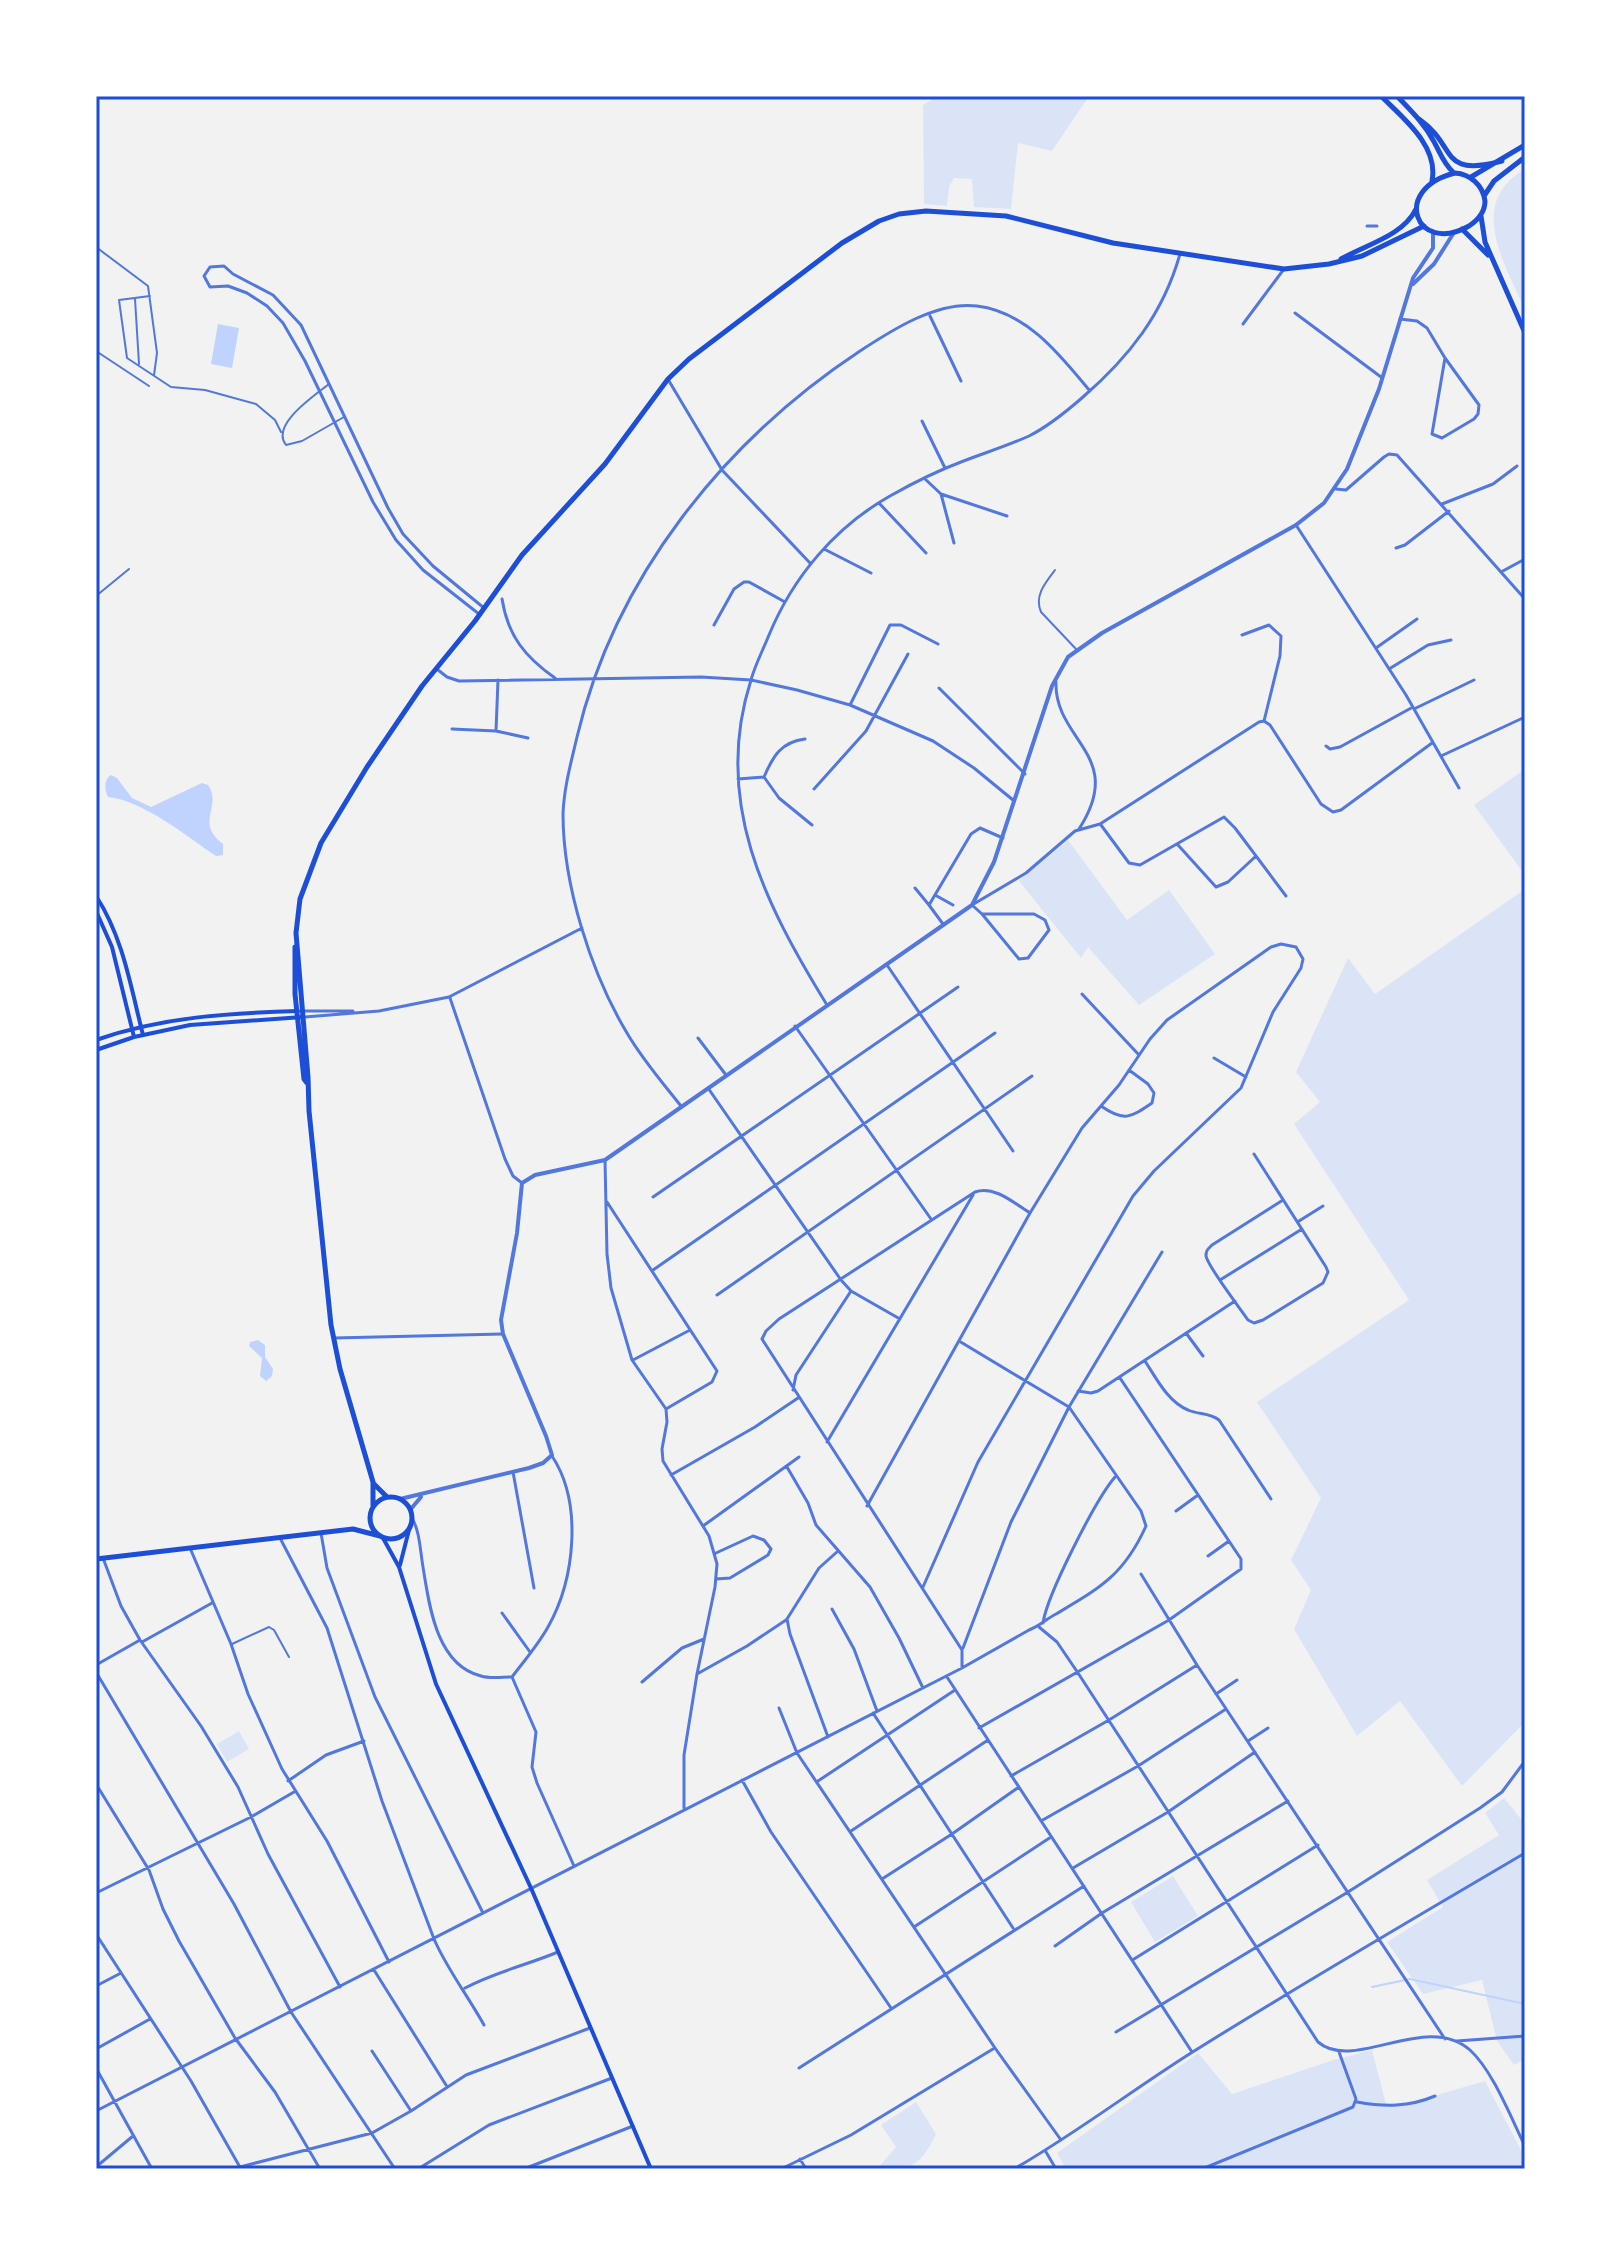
<svg xmlns="http://www.w3.org/2000/svg" width="1621" height="2265" font-family="'Public Sans',sans-serif">
  <style>
    .green { fill: #dbe4f7 }
    .water { fill: #bfd3fe }
    .lines { fill: none; stroke-linecap: round; stroke-linejoin: round }
    .stream { stroke: #bfd3fe; stroke-width: 2 }
    .service { stroke: #5277de; stroke-width: 2 }
    .pedestrian { stroke: #5277de; stroke-width: 2 }
    .minor { stroke: #5277de; stroke-width: 3 }
    .tertiary { stroke: #5277de; stroke-width: 4 }
    .secondary { stroke: #1d4ed8; stroke-width: 4 }
    .primary { stroke: #1d4ed8; stroke-width: 5 }
    .trunk { stroke: #1d4ed8; stroke-width: 5 }
    .neatline { fill: none; stroke: #1d4ed8; stroke-width: 3 }
  </style>
  <rect width="100%" height="100%" fill="#f2f2f2"/>
  <!-- green -->
  <path class="green" d="M938,96H1089L1052,151L1018,143L1011,209L974,207L972,179L954,178L949,187L947,206L924,204L923,105Z
    M1525,169V310C1505,264 1466,203 1525,169Z
    M1525,769V875L1474,805Z
    M1068,840L1127,920L1169,890L1215,954L1139,1005L1088,947L1081,958L1019,881Z
    M1525,889V1722L1462,1786L1400,1701L1357,1736L1294,1629L1311,1590L1291,1560L1321,1498L1257,1402L1409,1300L1294,1124L1320,1102L1296,1072L1348,958L1375,994Z
    M239,1731L249,1749L227,1762L217,1744Z
    M1504,1798L1525,1824V2059L1514,2065L1497,2041L1482,1980L1423,1994L1387,1942L1443,1907L1427,1880L1499,1835L1485,1813Z
    M1173,1876L1198,1916L1155,1942L1131,1902Z
    M1372,2050L1386,2104L1416,2101L1485,2081L1525,2158V2169H1066L1057,2153L1198,2053L1232,2094L1333,2060Z
    M916,2102L936,2134C920,2167 912,2169 877,2169L896,2147L881,2125Z"/>
  <!-- water -->
  <path class="water" d="M218,324L239,328L232,368L211,364Z
    M111,775L117,778L132,798L151,807L202,783L208,785C223,806 194,823 223,844V855L216,856C188,837 142,800 108,797C104,790 104,779 111,775Z
    M258,1340L265,1345V1357L273,1369L272,1376L266,1381L260,1376L262,1358L249,1346L250,1342Z"/>
  <g class="lines">
    <!-- stream -->
    <path class="stream" d="M1372,1987L1410,1979L1525,2004"/>
    <!-- service -->
    <path class="service" d="M96,247L148,286L157,353L154,375
      M150,296L119,300L127,358L171,387L205,390L256,404L275,420L281,432
      M135,299L139,364
      M329,384C314,396 270,425 286,445L302,441L344,417
      M1055,570C1045,583 1034,596 1041,612L1076,649
      M232,1644L269,1627L274,1630L289,1657"/>
    <!-- pedestrian -->
    <path class="pedestrian" d="M96,351L149,386
      M96,596L129,569"/>
    <!-- minor -->
    <path class="minor" d="M1367,226H1377
      M1295,313L1381,377
      M930,316L961,381
      M1400,319L1417,321L1427,328L1445,358L1479,405L1478,414L1474,419L1442,438L1432,434L1445,358
      M1243,324L1284,269
      M669,381L722,470L810,563
      M922,421L945,468
      M924,478L941,494L1007,516
      M1336,489L1346,490L1384,457L1389,454L1397,455L1524,598
      M941,494L954,543
      M879,503L926,553
      M1442,504L1493,484L1517,466
      M1296,525L1406,695L1459,788
      M1396,548L1405,545L1449,511
      M824,549L871,573
      M1501,572L1525,559
      M502,599C508,636 525,657 555,678
      M479,614L423,570L396,540L373,502L305,361L283,323L267,306L247,293L228,286L210,287L204,276L210,267L224,266L233,274L273,295L301,325L388,508L403,534L433,566L484,608
      M714,625L734,589L744,582H749L785,602
      M1242,635L1269,625L1281,636L1280,656L1264,721
      M1376,648L1417,619
      M1389,669L1428,645L1451,640
      M438,670L447,677L459,681L701,677L751,680L797,690L850,705L933,741L974,768L1013,800
      M1056,682C1054,741 1127,755 1079,829
      M939,688L1025,774
      M850,705L890,625H901L938,644
      M1414,709L1474,680
      M452,729L496,731L528,738
      M496,731L498,680
      M805,739C781,742 773,756 764,777L779,798L812,825
      M1326,746L1330,749L1340,747L1413,707
      M1441,756L1525,717
      M738,779L764,777
      M814,789L866,731L908,654
      M1101,825L1129,863L1140,865L1224,817L1235,828L1286,896
      M1178,845L1216,887L1228,882L1256,856
      M915,888L929,905
      M935,895L953,905
      M982,914L1019,959L1028,958L1049,930L1045,920L1034,914H982L972,905L1026,873L1075,831L1100,824L1259,722L1264,721L1270,725L1321,804L1333,812L1341,810L1432,743
      M943,924L929,905L971,834L980,828L1003,838
      M887,965L1013,1151
      M1082,994L1139,1055
      M450,998L505,1159L513,1176L522,1183
      M827,1005C765,904 712,801 751,680C755,665 763,650 769,635C793,577 835,527 890,496C913,483 937,471 961,462C984,453 1007,446 1029,436C1049,426 1067,411 1083,397C1129,357 1163,314 1180,254
      M305,1011H353
      M305,1017L379,1011L449,997L582,928
      M795,1026L931,1219
      M698,1038L726,1075
      M1214,1058L1246,1077
      M708,1088L841,1280L851,1291L900,1319
      M681,1106C662,1082 642,1059 627,1033C591,973 563,885 563,814C564,787 571,763 577,737C615,577 724,441 860,351C892,330 937,301 977,306C1027,312 1060,355 1090,391
      M1101,1106C1124,1122 1130,1118 1152,1103L1154,1093L1148,1084L1129,1070
      M1254,1154L1326,1267L1328,1272L1323,1283L1263,1320L1254,1323L1248,1320C1240,1308 1208,1267 1206,1256C1206,1250 1208,1249 1212,1245L1283,1200
      M605,1160L607,1254L611,1288L632,1360L666,1409L667,1422L662,1449L663,1461L709,1536L717,1564L715,1587L697,1674L684,1755V1808
      M653,1197L958,987
      M607,1202L717,1371L712,1382L666,1409
      M1299,1221L1323,1206
      M653,1270L995,1033
      M1220,1280L1302,1229
      M717,1295L1032,1076
      M1186,1333L1203,1356
      M334,1338L502,1334
      M633,1360L690,1330
      M1145,1361C1156,1378 1168,1402 1188,1410C1199,1415 1209,1412 1219,1420L1271,1499
      M793,1390L796,1375L851,1291
      M1078,1391L1091,1393L1098,1391L1235,1301
      M827,1442L973,1195
      M787,1467L808,1503L816,1525L870,1587L899,1638L923,1688
      M513,1472L534,1588
      M671,1475L755,1427L798,1398
      M867,1506L1030,1213L1082,1128L1119,1085L1150,1039L1167,1020L1271,947L1281,944L1296,947L1303,959L1301,968L1273,1012L1241,1088L1154,1171L1133,1196L978,1462L923,1587
      M1176,1511L1198,1495
      M412,1518C420,1532 420,1550 423,1567C429,1604 436,1665 481,1676C490,1679 502,1677 512,1677
      M703,1526L799,1457
      M321,1533L327,1568L375,1697L483,1913
      M280,1538L327,1628L382,1801L434,1939C447,1969 468,1996 484,2025
      M190,1548L231,1644L248,1694L282,1769L327,1841L389,1962
      M716,1553L753,1536L764,1540L771,1549L768,1555L730,1578L716,1579
      M1208,1556L1229,1541
      M103,1558L121,1606L140,1640L201,1726L238,1787L268,1854L340,1987
      M1141,1574L1197,1665L1445,2039
      M832,1609L854,1649L877,1711
      M502,1613L530,1652
      M1043,1623C1047,1595 1096,1499 1115,1477
      M1039,1627L1057,1642L1078,1673L1318,2042C1354,2073 1426,2011 1470,2050C1493,2071 1511,2118 1525,2146
      M142,1642L212,1603
      M963,1648L1011,1522L1069,1407L1162,1252
      M96,1665L140,1640
      M962,1668V1650L762,1339L766,1331L779,1319L975,1192C994,1185 1014,1203 1030,1213
      M96,1672L234,1904L291,2012L395,2169
      M697,1674L747,1646L786,1620
      M512,1677C524,1661 538,1645 548,1627C575,1579 583,1503 552,1456
      M512,1677L536,1732L532,1767L537,1783L574,1866
      M947,1677L1192,2052
      M642,1682L682,1648L704,1639
      M1216,1694L1237,1680
      M779,1708L797,1753L995,2048L1061,2140
      M873,1713L1013,1928
      M979,1728L1169,1620L1241,1569V1559L1120,1378
      M828,1737L790,1634L787,1619L819,1568L838,1551
      M1248,1741L1268,1728
      M1011,1776L1109,1720L1197,1665
      M742,1780L771,1832L891,2008
      M288,1781L326,1755L364,1741
      M818,1781L955,1690
      M96,1784L149,1870L163,1909L179,1941L235,2038L275,2092L320,2169
      M1041,1821L1138,1766L1226,1709
      M851,1831L988,1740
      M1073,1868L1168,1812L1255,1752
      M882,1879L952,1834L1019,1787
      M96,1893L251,1817L294,1792
      M914,1927L1051,1837
      M96,1934L191,2081L241,2169
      M1055,1946L1102,1913L1288,1801
      M1134,1959L1318,1845
      M374,1970L446,2085
      M96,1986L121,1973
      M465,1988C495,1972 527,1965 558,1952
      M1116,2032L1348,1892L1480,1808L1502,1792L1525,1761
      M1457,2041L1525,2036
      M96,2049L150,2019
      M372,2051L411,2111
      M96,2068L152,2169
      M799,2068L1084,1886
      M1357,2102C1385,2107 1409,2107 1435,2096
      M96,2111L962,1668L1029,1630C1040,1626 1046,1619 1056,1614C1100,1588 1124,1575 1146,1526L1141,1511L1069,1407L959,1341
      M1046,2152L1056,2169
      M800,2159L806,2169
      M96,2167L133,2136
      M240,2167L372,2133L411,2111L466,2075L590,2028
      M418,2169L489,2125L612,2078
      M524,2169L633,2126
      M781,2169L851,2135L993,2049
      M1014,2169C1075,2134 1131,2091 1191,2053C1301,1984 1413,1919 1525,1853
      M1202,2169L1353,2107L1356,2099L1339,2052"/>
    <!-- tertiary -->
    <path class="tertiary" d="M1413,284L1434,264L1453,234
      M400,1499L529,1468L543,1463L552,1455L546,1436L503,1334L501,1320L517,1233L522,1183L535,1175L605,1160L972,905L994,862L1052,686L1068,657L1102,633L1296,525L1324,503L1347,469L1379,389L1413,278L1433,248V233
      M410,1510L421,1497"/>
    <!-- secondary -->
    <path class="secondary" d="M96,896C123,937 131,988 143,1035
      M96,911L112,947L134,1037
      M96,1040C162,1017 229,1013 298,1011
      M96,1050L134,1037L190,1025L303,1017
      M383,1538L399,1567L436,1684L531,1888L651,2169
      M400,1565L410,1526"/>
    <!-- primary -->
    <path class="primary" d="M1341,259C1365,245 1403,236 1416,209
      M295,947V994L304,1079L307,1083
      M373,1483L387,1497
      M370 1518a21 21 0 1 1 42 0a21 21 0 1 1-42 0Z
      M373,1506V1482L340,1369L331,1325L309,1111L308,1077L296,933L300,899L321,843L367,767L422,686L475,621L522,555L605,464L668,379L689,359L842,243L879,221L899,214L926,211L1006,216L1113,243L1284,269L1329,264L1362,256L1424,226
      M96,1559L353,1529L380,1536"/>
    <!-- trunk -->
    <path class="trunk" d="M1381,96C1403,118 1439,146 1432,181
      M1397,96C1410,110 1424,123 1433,140C1440,152 1443,163 1453,172
      M1419,119C1458,146 1438,178 1502,161
      M1455,173C1470,174 1483,185 1485,201C1485,212 1478,220 1469,226C1416,256 1390,189 1455,173Z
      M1471,177L1525,145
      M1484,196L1494,181L1525,157
      M1481,216L1485,242L1525,333
      M1462,229L1488,255"/>
  </g>
  <!-- border -->
  <rect width="1621" height="2265" fill="none" stroke="#ffffff" stroke-width="196"/>
  <rect x="98" y="98" width="1425" height="2069" class="neatline"/>
</svg>
